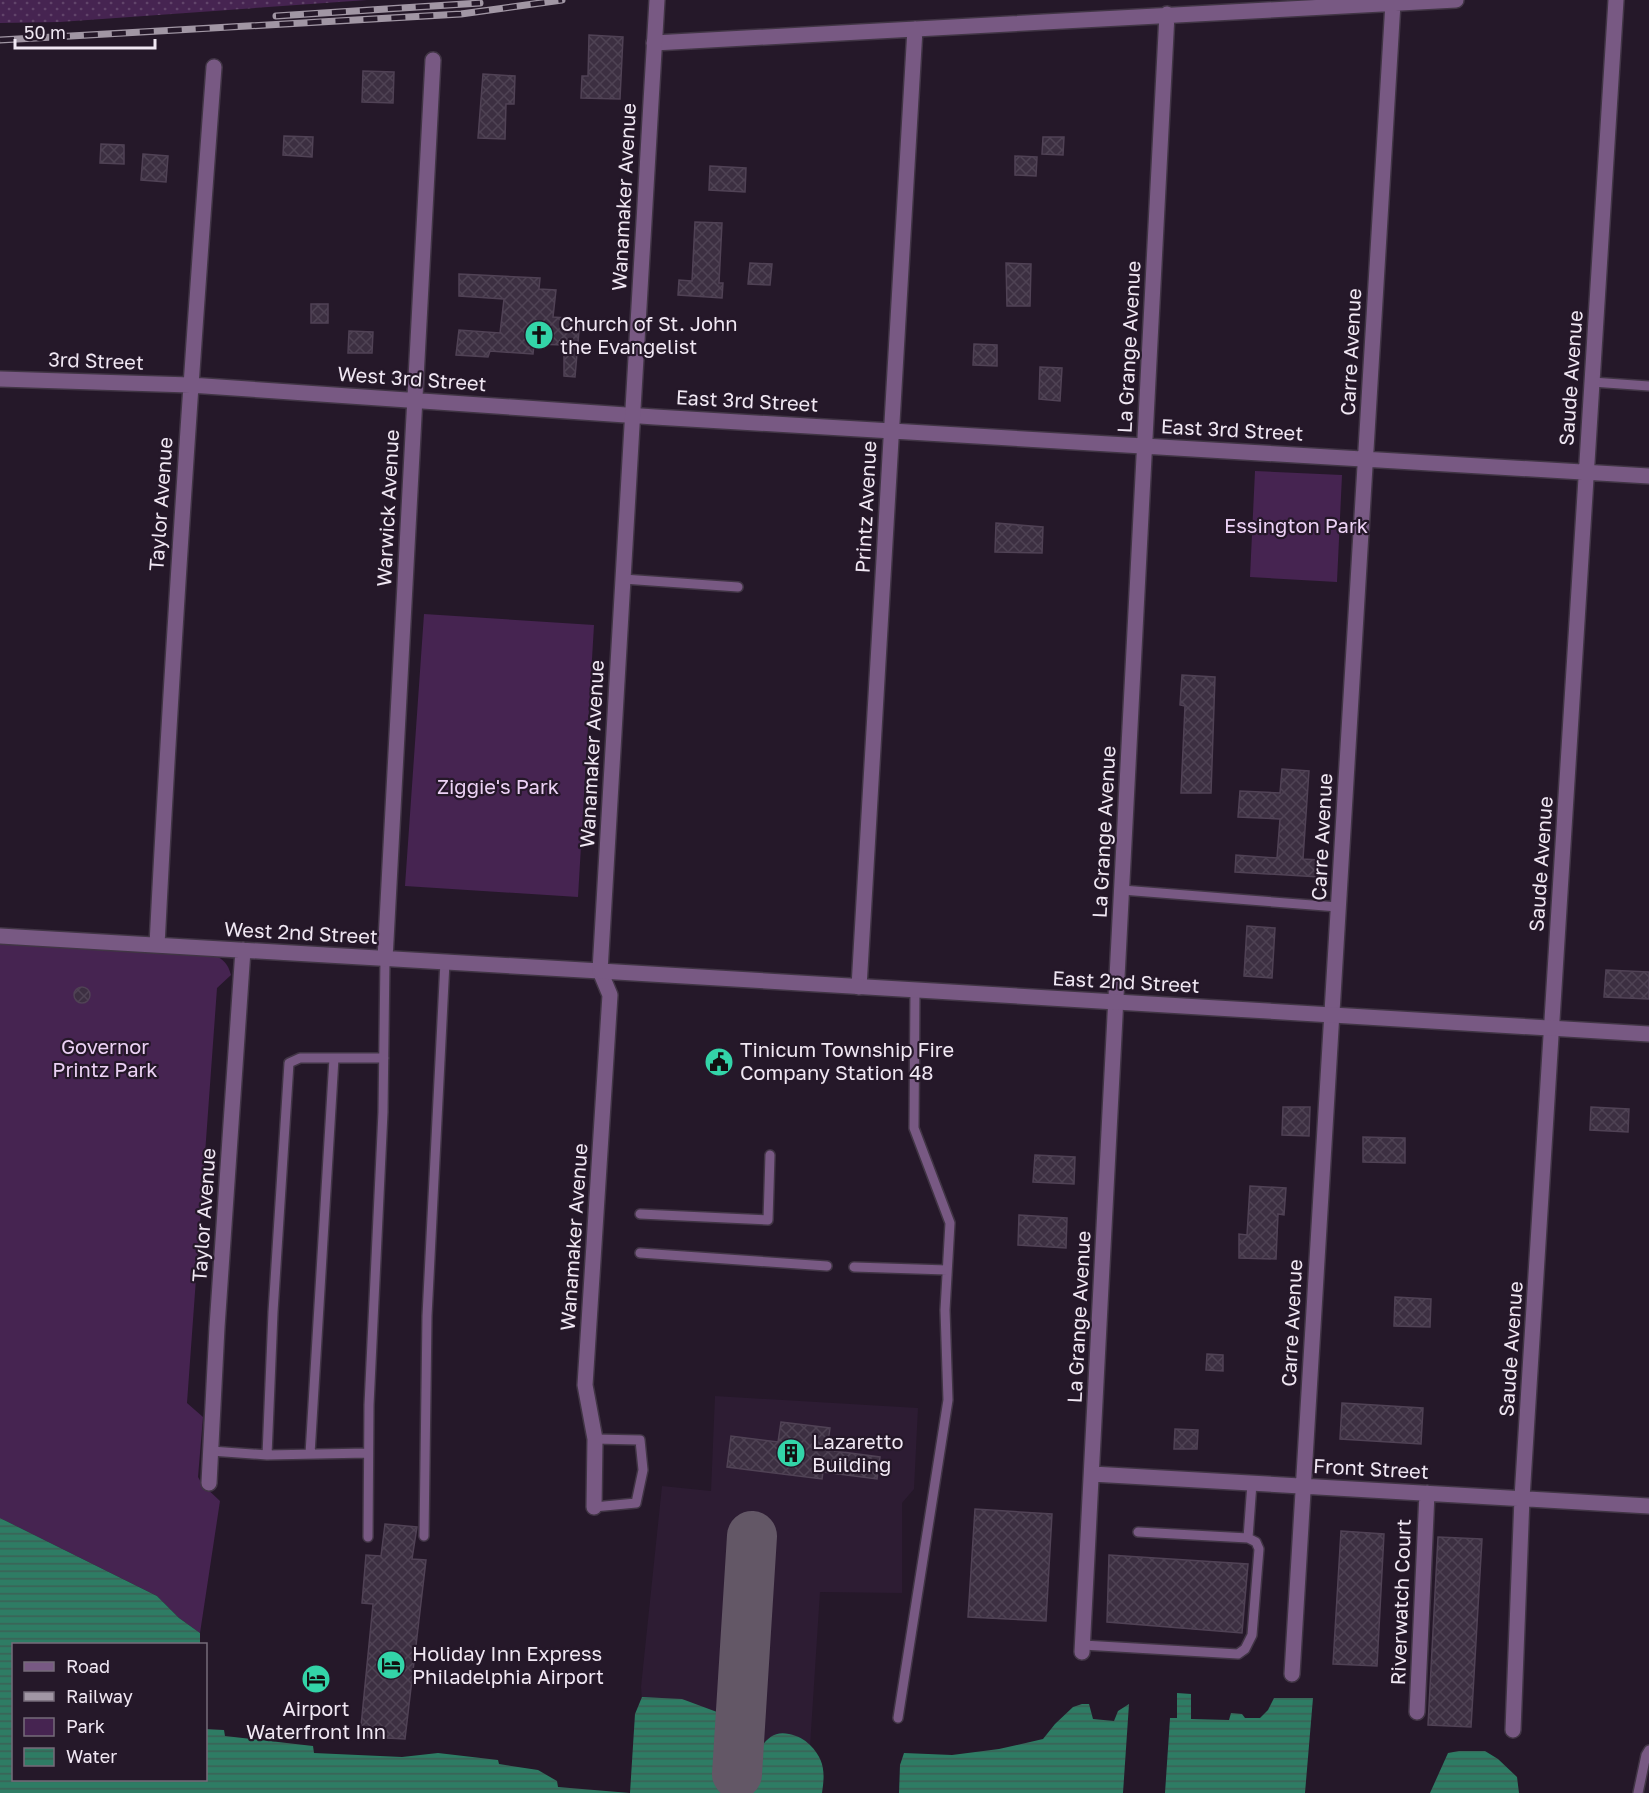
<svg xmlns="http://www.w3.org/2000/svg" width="1649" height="1793" font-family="'Golos Text',sans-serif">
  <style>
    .built { fill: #2d1c33 }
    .grass { fill: url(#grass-dots) }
    .park { fill: #462451 }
    .water { fill: url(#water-rules) }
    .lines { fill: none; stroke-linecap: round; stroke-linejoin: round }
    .taxiway { stroke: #635766; stroke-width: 50 }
    .building { fill: url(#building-cross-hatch); stroke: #504255; stroke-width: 1.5 }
    .service-casing { stroke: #413545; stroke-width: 12 }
    .minor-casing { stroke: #413545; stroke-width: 18 }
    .tertiary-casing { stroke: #413545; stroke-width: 18 }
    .service { stroke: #785983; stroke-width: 9 }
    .minor { stroke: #785983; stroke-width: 15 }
    .tertiary { stroke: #785983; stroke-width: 15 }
    .rail-casing { stroke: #a196a4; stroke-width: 7 }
    .rail { stroke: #251829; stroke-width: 4.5; stroke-dasharray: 14; stroke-linecap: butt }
    .labels { text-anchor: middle; stroke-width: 4.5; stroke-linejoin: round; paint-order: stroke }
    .street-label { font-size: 20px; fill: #f0e7f3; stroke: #251829 }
    .poi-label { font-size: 20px; fill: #f0e7f3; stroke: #251829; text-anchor: start }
    .park-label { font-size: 20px; fill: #ecd2f5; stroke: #251829 }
  </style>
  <defs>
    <pattern id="grass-dots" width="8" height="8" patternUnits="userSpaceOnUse" patternTransform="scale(1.5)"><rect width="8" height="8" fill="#462451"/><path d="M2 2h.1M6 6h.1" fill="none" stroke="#61446a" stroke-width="1.8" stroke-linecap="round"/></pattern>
    <pattern id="water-rules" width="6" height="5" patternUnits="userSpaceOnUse" patternTransform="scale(1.5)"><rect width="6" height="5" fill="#2e7c64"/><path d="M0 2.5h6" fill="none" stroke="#3b6056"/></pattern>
    <pattern id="building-cross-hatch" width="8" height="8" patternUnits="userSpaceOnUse" patternTransform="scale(1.5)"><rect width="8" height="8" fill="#3c2f41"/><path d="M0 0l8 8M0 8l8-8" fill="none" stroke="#4f4354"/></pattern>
  </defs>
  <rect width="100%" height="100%" fill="#251829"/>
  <!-- built -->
  <path class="built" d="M715,1396L918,1408L914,1489L902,1503V1593L820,1592L807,1793H639L644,1727L641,1687L662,1486L711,1491Z"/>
  <!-- grass -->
  <path class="grass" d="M0,0H367L60,22L0,23Z"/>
  <!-- park -->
  <path class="park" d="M1255,471L1342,475L1337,582L1250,577Z
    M424,614L594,625L578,897L405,886Z
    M0,942L213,955C224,959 228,964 231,975L217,988L187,1403L203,1417L198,1477L202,1484L220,1501L200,1633L179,1618L157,1596L0,1518Z"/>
  <!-- water -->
  <path class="water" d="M0,1518L157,1596L179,1618L200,1633V1644H14V1780H206V1729L224,1730L225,1736L313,1746L314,1753L402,1757L438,1753L498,1760L499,1764L538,1770L557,1781L558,1787L630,1793H0Z
    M1177,1693L1191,1694V1719L1229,1720L1231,1713L1242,1714L1245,1718H1260L1268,1710L1274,1698H1313L1305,1793H1165L1170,1718H1177Z
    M642,1697L682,1699L717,1712L720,1754L727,1769L737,1774C757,1766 761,1727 789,1734C798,1736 804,1739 810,1745C825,1760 825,1773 822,1793H630L635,1714Z
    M1082,1704H1089L1093,1719L1114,1721L1118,1711L1129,1704L1123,1793H899L900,1765L904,1753L952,1755L999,1749L1043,1739L1055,1724L1073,1707Z
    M1459,1751H1485L1498,1759L1517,1777L1519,1793H1430L1448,1753Z"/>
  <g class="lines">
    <!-- taxiway -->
    <path class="taxiway" d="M737,1774L752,1536"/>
  </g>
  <!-- building -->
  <path class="building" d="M589,35L623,37L620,99L581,98L582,76H588Z
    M363,71L394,72L393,103L362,102Z
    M483,74L515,76L514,104H506L505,139L478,138Z
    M284,136L313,137L312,157L283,155Z
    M1043,137H1064L1063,155L1042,154Z
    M101,144L124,145V164L100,163Z
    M143,154L168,156L166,182L141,180Z
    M1015,156L1037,157L1036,176L1015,175Z
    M710,166L746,168L745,192L709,190Z
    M695,222L722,223L719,283H723L722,298L678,295L679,280L692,281Z
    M750,263L772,264L770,285L748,284Z
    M1006,263L1031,264L1030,306H1007Z
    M459,274L540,278L539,289L556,290L553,317L580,319L575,377L564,376V345L534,344L533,354L490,351L488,357L456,355L459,330L500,333L504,299L459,296Z
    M311,304H328V323H311Z
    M349,331L373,332L372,353H348Z
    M974,344L997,345V366L973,365Z
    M1040,367L1062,368L1060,401L1039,399Z
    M996,523L1043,527L1042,553L995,552Z
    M1182,675L1215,677L1211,793H1181L1185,706L1180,705Z
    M1282,769L1309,771L1303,859L1319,860V877L1235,872L1236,855L1277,858L1280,819L1238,817L1240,791L1280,793Z
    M1247,926L1275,928L1272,978L1244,976Z
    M1606,970L1649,972V999L1604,997Z
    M74 995a8 8 0 1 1 16 0a8 8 0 1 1-16 0Z
    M1283,1107H1310L1309,1136L1282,1135Z
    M1591,1107L1629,1109L1628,1132L1590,1130Z
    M1363,1137L1405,1138V1163L1363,1162Z
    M1035,1155L1075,1157L1074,1184L1033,1182Z
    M1250,1186L1286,1188L1284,1215L1278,1214L1276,1259L1239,1258V1234L1247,1235Z
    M1019,1215L1067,1218L1066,1248L1018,1245Z
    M1395,1297L1431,1299L1430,1327L1394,1326Z
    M1207,1354L1223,1355V1371L1206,1370Z
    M1342,1403L1423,1408L1421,1444L1340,1439Z
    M781,1422L830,1428L827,1450L880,1457L877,1479L823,1472L822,1479L727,1467L731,1436L778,1442Z
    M1175,1429L1198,1430L1197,1449H1174Z
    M975,1509L1052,1514L1046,1621L968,1617Z
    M385,1524L417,1527L412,1559L426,1560L405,1739L367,1737L368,1729L361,1726L373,1604L362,1603L366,1555L381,1556Z
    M1341,1531L1384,1534L1377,1666L1333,1664Z
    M1438,1537L1482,1539L1471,1727L1428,1725Z
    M1109,1555L1248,1564L1242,1633L1107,1622Z"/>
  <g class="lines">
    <!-- service casing -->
    <g class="service-casing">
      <path id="service" d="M1592,382L1649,386
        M623,579L738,587
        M1122,890L1338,907
        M640,1214L768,1220L770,1155
        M640,1253L827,1266
        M854,1267L947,1270
        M211,1451L267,1455L273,1312L289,1063L300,1058H384
        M310,1454L334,1058
        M267,1455L368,1453
        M594,1507L636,1503L643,1470L640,1440L595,1439
        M424,1536L427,1316L445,962
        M368,1537L369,1405L383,1112L385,959
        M1248,1538L1252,1483
        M1083,1645L1238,1654L1245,1649L1252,1635L1259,1549L1256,1542L1248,1538L1138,1532
        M898,1718L948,1400L945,1310L950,1223L914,1128L915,990
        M1638,1793L1646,1755L1649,1750"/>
    </g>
    <!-- minor casing -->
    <g class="minor-casing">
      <path id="minor" d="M654,43L1456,0
        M0,379L190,385L655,417L1649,476
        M0,936L600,971L610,995L585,1385L595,1439L594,1507
        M157,945C172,652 192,359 214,67
        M385,959L433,60
        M859,987L915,29
        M1092,1474L1649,1506
        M209,1483L217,1327L243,950
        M1082,1652L1167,14
        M1292,1674L1393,3
        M1417,1712L1427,1493
        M1513,1730L1522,1498L1616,0"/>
    </g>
    <!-- tertiary casing -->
    <g class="tertiary-casing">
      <path id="tertiary" d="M657,0L600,971L1649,1034"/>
    </g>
    <!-- service -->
    <use href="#service" class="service"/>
    <!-- minor -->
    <use href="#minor" class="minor"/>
    <!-- tertiary -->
    <use href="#tertiary" class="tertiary"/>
    <!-- rail casing -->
    <g class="rail-casing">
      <path id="rail" d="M276,16L480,3
        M0,40L461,14L562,0"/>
    </g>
    <!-- rail -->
    <use href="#rail" class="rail"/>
  </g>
  <!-- icons -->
  <defs>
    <g id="church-disc" transform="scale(1.5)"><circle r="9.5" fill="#33d4a8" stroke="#251829"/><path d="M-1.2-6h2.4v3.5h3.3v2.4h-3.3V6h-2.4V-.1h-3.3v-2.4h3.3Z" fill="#111"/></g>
    <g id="civic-disc" transform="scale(1.5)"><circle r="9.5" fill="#33d4a8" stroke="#251829"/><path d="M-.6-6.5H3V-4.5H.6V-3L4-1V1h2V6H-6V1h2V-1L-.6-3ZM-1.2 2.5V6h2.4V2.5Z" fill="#111"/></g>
    <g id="building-disc" transform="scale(1.5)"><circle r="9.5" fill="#33d4a8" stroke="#251829"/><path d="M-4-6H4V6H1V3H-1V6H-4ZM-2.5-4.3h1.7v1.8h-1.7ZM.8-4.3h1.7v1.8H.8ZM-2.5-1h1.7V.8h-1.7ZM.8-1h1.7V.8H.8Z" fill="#111"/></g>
    <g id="hotel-disc" transform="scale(1.5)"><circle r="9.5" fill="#33d4a8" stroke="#251829"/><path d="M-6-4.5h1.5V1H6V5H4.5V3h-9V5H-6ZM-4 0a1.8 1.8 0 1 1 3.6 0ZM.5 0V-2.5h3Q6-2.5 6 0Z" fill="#111"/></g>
  </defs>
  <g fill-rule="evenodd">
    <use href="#church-disc" x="539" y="335"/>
    <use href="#civic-disc" x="719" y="1062"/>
    <use href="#building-disc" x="791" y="1453"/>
    <use href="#hotel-disc" x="391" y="1665"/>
    <use href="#hotel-disc" x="316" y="1679"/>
  </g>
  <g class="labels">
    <!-- street labels -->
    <g class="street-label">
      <text transform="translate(624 197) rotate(-87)" y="7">Wanamaker Avenue</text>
      <text transform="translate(1129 347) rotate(-87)" y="7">La Grange Avenue</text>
      <text transform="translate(1351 352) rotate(-87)" y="7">Carre Avenue</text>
      <text transform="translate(96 361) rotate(2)" y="7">3rd Street</text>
      <text transform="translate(1571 378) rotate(-86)" y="7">Saude Avenue</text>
      <text transform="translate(412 379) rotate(4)" y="7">West 3rd Street</text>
      <text transform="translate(747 401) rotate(3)" y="7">East 3rd Street</text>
      <text transform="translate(1232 430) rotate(3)" y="7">East 3rd Street</text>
      <text transform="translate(161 504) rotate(-86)" y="7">Taylor Avenue</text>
      <text transform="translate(866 507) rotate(-87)" y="7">Printz Avenue</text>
      <text transform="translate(388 508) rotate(-87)" y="7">Warwick Avenue</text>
      <text transform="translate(592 754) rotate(-87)" y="7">Wanamaker Avenue</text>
      <text transform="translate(1104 832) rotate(-87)" y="7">La Grange Avenue</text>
      <text transform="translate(1322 837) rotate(-87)" y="7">Carre Avenue</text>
      <text transform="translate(1541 864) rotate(-86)" y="7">Saude Avenue</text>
      <text transform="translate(301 933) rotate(3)" y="7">West 2nd Street</text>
      <text transform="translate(1126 982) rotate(3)" y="7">East 2nd Street</text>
      <text transform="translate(204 1215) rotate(-86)" y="7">Taylor Avenue</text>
      <text transform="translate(574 1237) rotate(-86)" y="7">Wanamaker Avenue</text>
      <text transform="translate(1079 1317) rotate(-87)" y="7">La Grange Avenue</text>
      <text transform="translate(1292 1323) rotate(-87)" y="7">Carre Avenue</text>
      <text transform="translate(1511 1349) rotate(-86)" y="7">Saude Avenue</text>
      <text transform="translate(1371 1469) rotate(3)" y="7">Front Street</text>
      <text transform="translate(1401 1602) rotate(-88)" y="7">Riverwatch Court</text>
    </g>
    <!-- poi labels -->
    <g class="poi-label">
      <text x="560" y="331">Church of St. John<tspan x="560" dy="23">the Evangelist</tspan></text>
      <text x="740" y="1057">Tinicum Township Fire<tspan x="740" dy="23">Company Station 48</tspan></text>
      <text x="812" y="1449">Lazaretto<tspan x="812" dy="23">Building</tspan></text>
      <text x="412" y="1661">Holiday Inn Express<tspan x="412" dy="23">Philadelphia Airport</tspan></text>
      <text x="316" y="1716" text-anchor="middle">Airport<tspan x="316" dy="23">Waterfront Inn</tspan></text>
    </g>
    <!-- park labels -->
    <g class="park-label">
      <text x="1296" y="533">Essington Park</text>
      <text x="498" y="794">Ziggie's Park</text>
      <text x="105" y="1054">Governor<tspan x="105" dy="23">Printz Park</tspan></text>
    </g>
  </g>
  <!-- legend -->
  <rect x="12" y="1643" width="195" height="138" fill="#251829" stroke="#766b7a" stroke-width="1.5"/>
  <rect x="24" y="1662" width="30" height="9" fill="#785983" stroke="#766b7a" stroke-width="1.5"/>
  <text x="66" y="1673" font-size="18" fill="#f0e7f3">Road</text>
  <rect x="24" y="1692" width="30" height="9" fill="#a196a4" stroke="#766b7a" stroke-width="1.5"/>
  <text x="66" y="1703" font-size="18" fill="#f0e7f3">Railway</text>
  <rect x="24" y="1718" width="30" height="18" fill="#462451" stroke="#766b7a" stroke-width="1.5"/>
  <text x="66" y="1733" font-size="18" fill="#f0e7f3">Park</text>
  <rect x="24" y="1748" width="30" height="18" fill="url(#water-rules)" stroke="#766b7a" stroke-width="1.5"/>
  <text x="66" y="1763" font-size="18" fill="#f0e7f3">Water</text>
  <!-- scale -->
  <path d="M15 39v9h140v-9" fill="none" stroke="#f0e7f3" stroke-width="3"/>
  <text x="24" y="39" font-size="18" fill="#f0e7f3" stroke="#251829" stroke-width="4.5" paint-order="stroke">50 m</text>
</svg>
